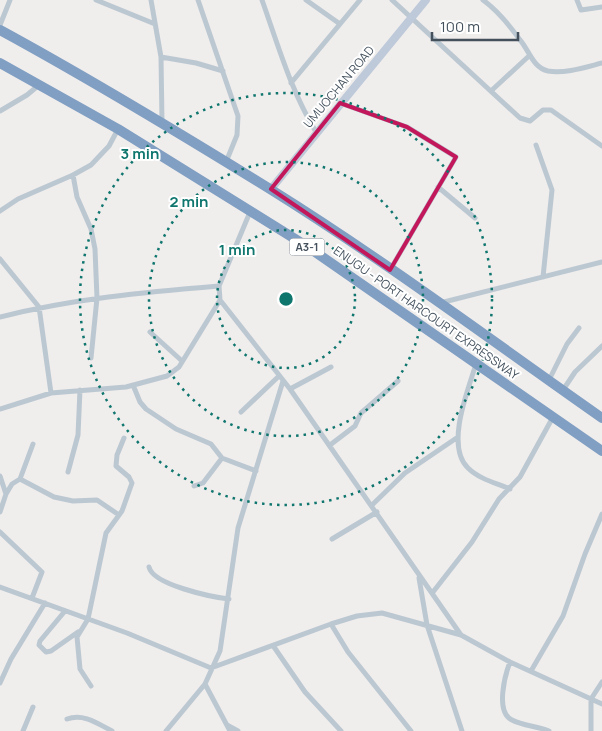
<svg xmlns="http://www.w3.org/2000/svg" width="602" height="731" font-family="Manrope,sans-serif">
  <style>
    .lines { fill: none; stroke-linecap: round; stroke-linejoin: round }
    .street { stroke: #bcc8d1; stroke-width: 5 }
    .secondary { stroke: #becad9; stroke-width: 8 }
    .highway { stroke: #809fc2; stroke-width: 10 }
    .marked { fill: none; stroke: #c2185b; stroke-width: 4; stroke-linejoin: round }
    .ring { fill: none; stroke: #0f766e; stroke-width: 2.5; stroke-dasharray: 2.5 5 }
    .labels { text-anchor: middle; stroke-width: 4; stroke-linejoin: round; paint-order: stroke }
    .shield { fill: #fff; stroke: #7c858e; stroke-width: 1 }
    .shield-label { font-size: 11px; font-weight: bold; fill: #44515d }
    .street-label { font-size: 12px; fill: #44515d; stroke: #fff }
    .centre { fill: #0f766e; stroke: #fff; stroke-width: 2.5 }
    .ring-label { font-size: 15px; text-anchor: middle; font-weight: bold; fill: #0f766e; stroke: #fff; stroke-width: 4; stroke-linejoin: round; paint-order: stroke }
  </style>
  <rect width="100%" height="100%" fill="#f0eded"/>
  <g class="lines">
    <!-- street -->
    <path class="street" d="M96,0L155,24
      M151,0L161,57L162,122
      M198,0L238,116L237,135L226,162
      M262,0C278,45 291,91 316,132
      M306,0L340,24
      M392,0L520,118L530,121L543,110H551L602,146
      M483,0C497,10 510,26 520,40C529,50 533,68 548,71C565,74 586,67 602,63
      M577,0L581,10L602,7
      M0,25L10,0
      M161,57L196,63L223,71
      M291,83L360,0
      M491,91L530,55
      M340,103L407,127L456,157L390,270
      M0,111L27,95L39,85
      M536,145L552,190L543,277
      M73,175L77,197L91,229L95,249L97,298L91,358
      M438,187L475,218
      M0,211L18,199L73,175L91,165L109,146L118,129
      M250,212L219,286L220,300L290,389L461,635
      M0,259L39,307L51,393
      M440,303L602,262
      M0,317C71,299 145,292 219,286
      M150,332L182,361
      M476,364C468,390 445,446 468,468C479,479 496,483 510,489
      M549,380L567,344L579,328
      M133,385L140,402L146,409L176,429L211,444L222,458L256,471
      M290,389L331,367
      M563,390L575,372L602,346
      M0,409L51,393L126,387L167,376L179,367L220,300
      M241,412L279,376
      M330,445L355,426L361,413L398,381
      M68,472L78,435L80,390
      M0,476L6,494L0,512
      M20,479L54,497L73,501L97,500L119,515
      M194,486L203,483L222,458
      M6,494L12,484L20,479L33,444
      M372,505L405,473L458,437
      M0,532L42,572L32,598
      M332,539L377,512
      M149,567C153,585 212,597 229,599
      M419,578L427,625L462,731
      M0,587L127,633L211,668L331,624L357,616L382,613L461,635L510,662L602,704
      M433,592L472,542L499,499L520,477L553,417
      M65,611L40,641L39,645L46,652L51,651L78,632
      M331,624L348,652L411,731
      M274,647L305,692L341,731
      M510,662C505,675 495,712 512,720C523,726 537,726 549,731
      M531,671L563,616L585,554L602,514
      M0,683L11,659L45,603
      M205,684L230,731
      M91,686L80,669L77,637L88,619L106,533L122,511L132,483L129,477L116,466L117,455L124,438
      M67,719C83,713 97,723 112,731
      M227,725L238,731
      M23,731L33,707
      M166,731L205,684L220,651L238,528L283,381
      M591,731V699L602,682"/>
    <!-- secondary -->
    <path class="secondary" d="M271,189L426,0"/>
    <!-- highway -->
    <path class="highway" d="M0,30C92,80 181,134 270,189C384,260 492,341 602,418
      M0,63L118,129L308,247L602,451"/>
  </g>
  <!-- marked area -->
  <path class="marked" d="M340,103L407,127L456,157L390,270L271,189Z"/>
  <!-- distance rings -->
  <g class="ring">
    <circle cx="286" cy="299" r="69"/>
    <circle cx="286" cy="299" r="137"/>
    <circle cx="286" cy="299" r="206"/>
  </g>
  <g class="labels">
    <!-- shield labels -->
    <rect class="shield" x="289.5" y="238.5" width="35" height="17" rx="4"/>
    <g class="shield-label">
      <text x="307" y="251">A3-1</text>
    </g>
    <!-- street labels -->
    <g class="street-label">
      <text transform="translate(339 87) rotate(-50)" y="4">UMUOCHAN ROAD</text>
      <text transform="translate(426 313) rotate(35)" y="4">ENUGU - PORT HARCOURT EXPRESSWAY</text>
    </g>
  </g>
  <circle cx="286" cy="299" r="8" class="centre"/>
  <g class="ring-label">
    <text x="140" y="159">3 min</text>
    <text x="189" y="207">2 min</text>
    <text x="237" y="255">1 min</text>
  </g>
  <!-- scale -->
  <path d="M432 32v8h86v-8" fill="none" stroke="#44515d" stroke-width="2.5"/>
  <text x="440" y="32" font-size="15" fill="#44515d" stroke="#ffffff" stroke-width="4" paint-order="stroke">100 m</text>
</svg>
